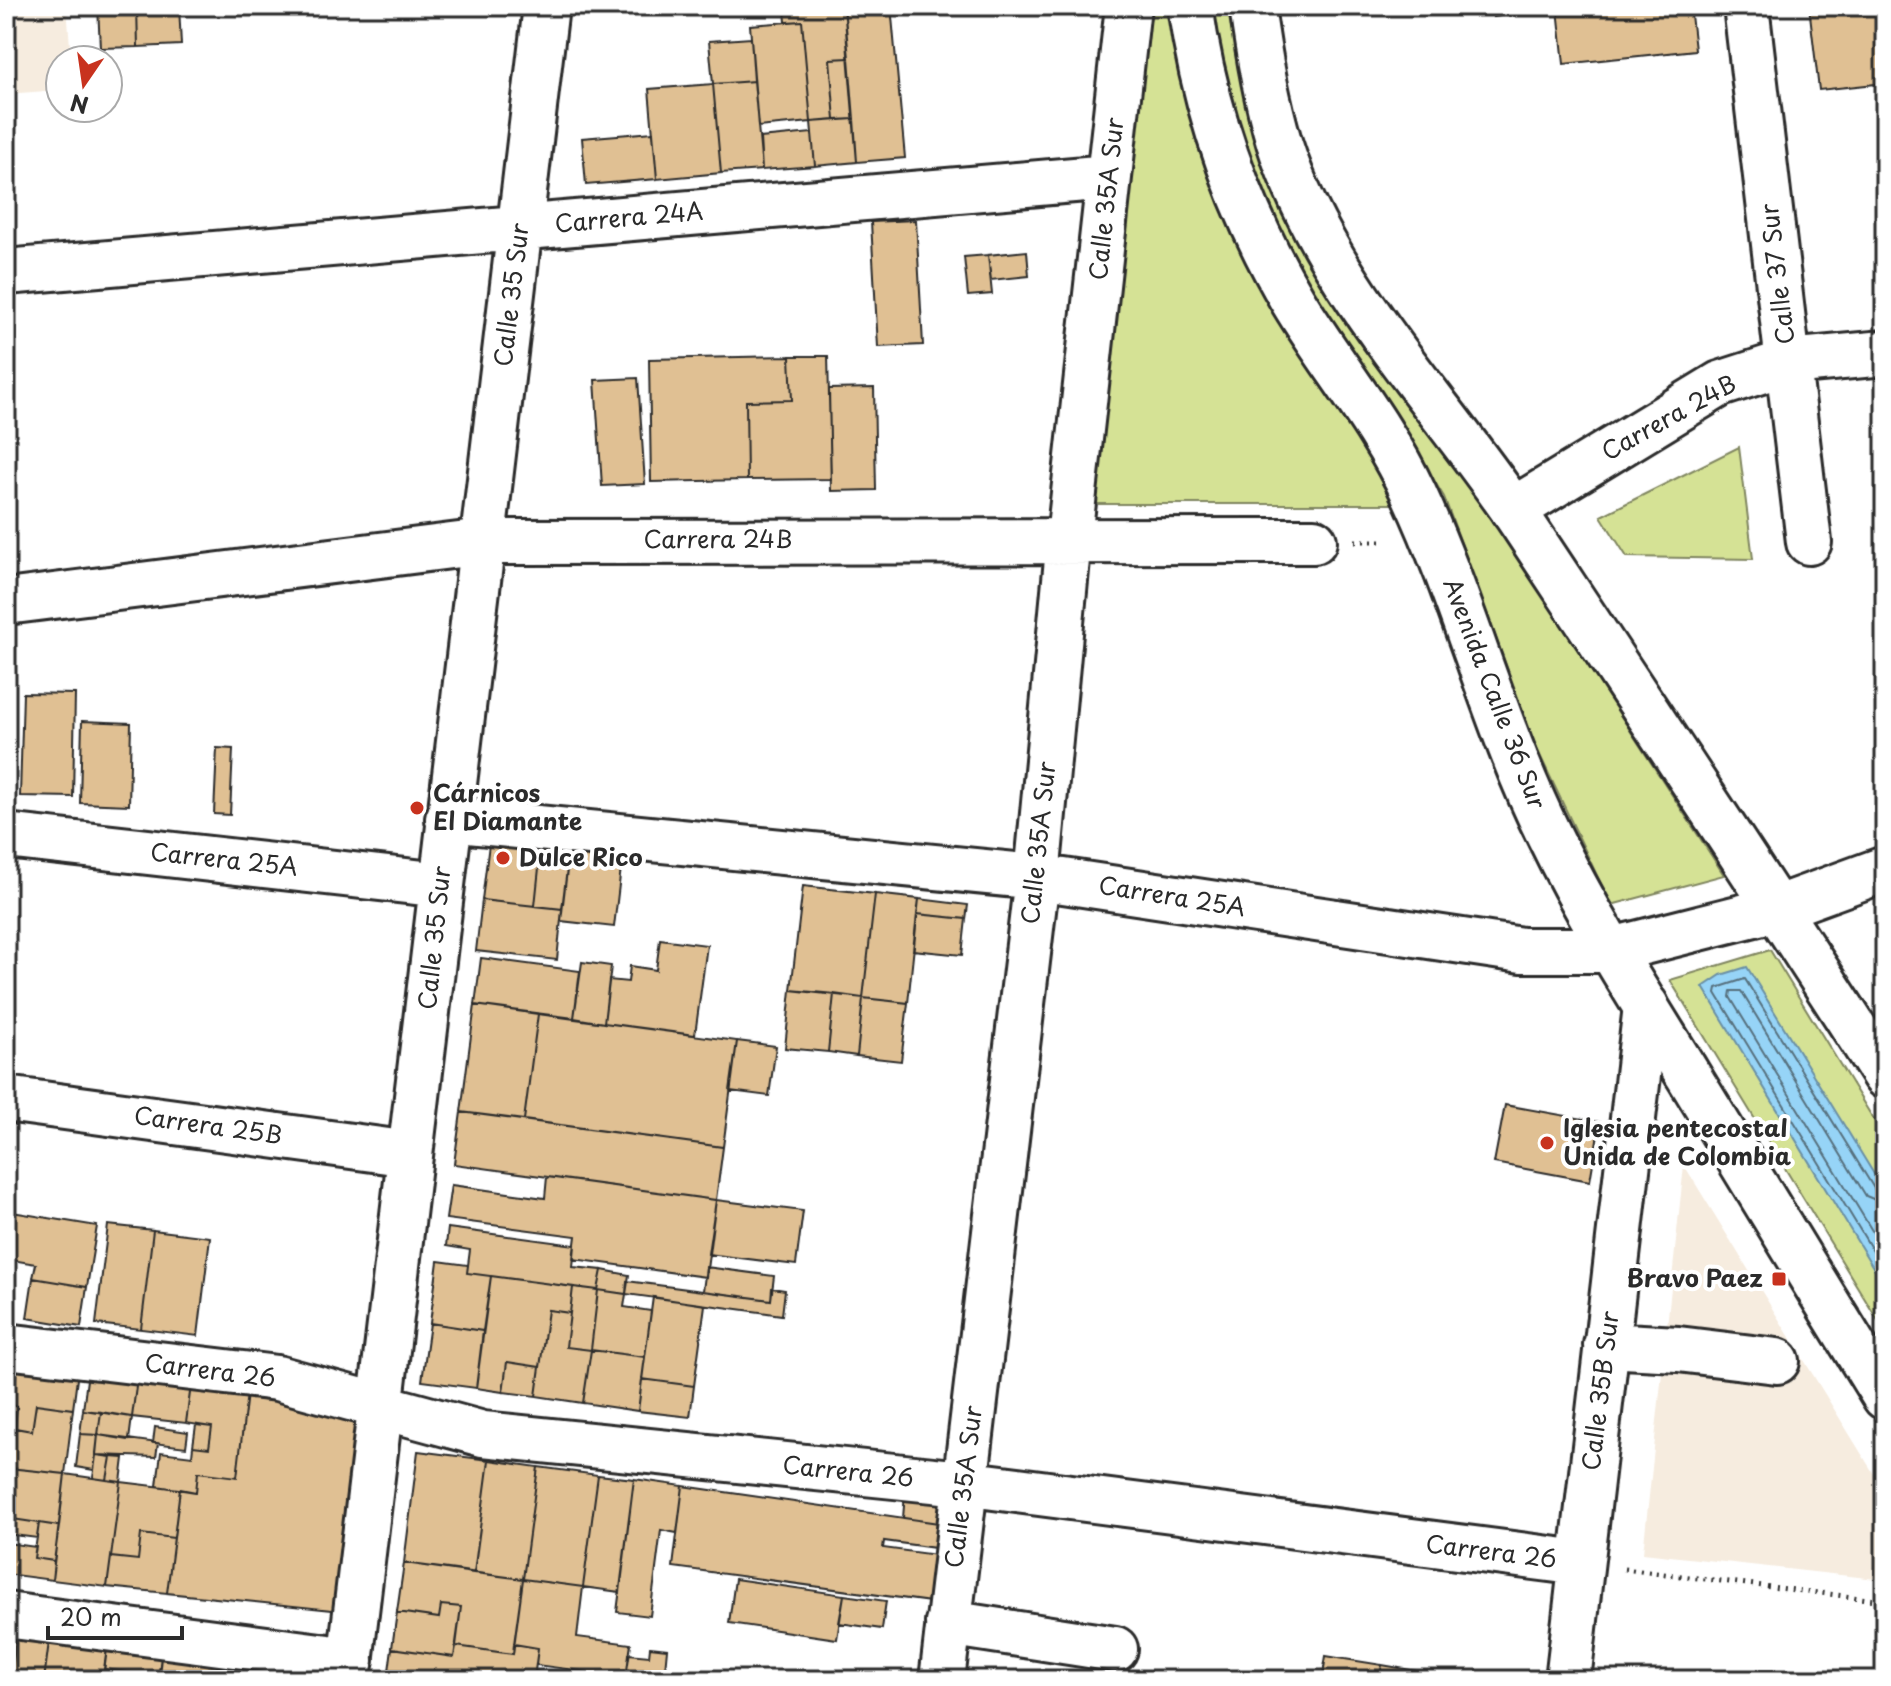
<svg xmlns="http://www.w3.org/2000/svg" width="1891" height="1686" font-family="'Playpen Sans',sans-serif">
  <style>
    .built { fill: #f6ecdf }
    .green { fill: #d5e295; stroke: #808660; stroke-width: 2 }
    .water { fill: #96d4f7; stroke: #6b90a5; stroke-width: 2 }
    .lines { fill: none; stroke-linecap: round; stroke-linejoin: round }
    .shore { stroke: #566f7d; stroke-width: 2 }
    .building { fill: #e0c093; stroke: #2b2b2b; stroke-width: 2 }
    .minor-casing { stroke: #2b2b2b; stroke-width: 50 }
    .major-casing { stroke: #2b2b2b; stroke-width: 50 }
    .path { stroke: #2b2b2b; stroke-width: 5; stroke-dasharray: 2 6; stroke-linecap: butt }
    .minor { stroke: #fff; stroke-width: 44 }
    .major { stroke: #fff; stroke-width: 44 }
    .poi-dot { fill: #c8321e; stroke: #fff; stroke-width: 3 }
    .labels { text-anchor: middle; stroke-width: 8; stroke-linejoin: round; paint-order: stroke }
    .street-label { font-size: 24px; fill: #2b2b2b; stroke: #fff }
    .poi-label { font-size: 24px; font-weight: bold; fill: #2b2b2b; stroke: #fff; text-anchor: start }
  </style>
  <rect width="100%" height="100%" fill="#fff"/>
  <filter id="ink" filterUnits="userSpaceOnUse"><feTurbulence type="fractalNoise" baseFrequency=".0125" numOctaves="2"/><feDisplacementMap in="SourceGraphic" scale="16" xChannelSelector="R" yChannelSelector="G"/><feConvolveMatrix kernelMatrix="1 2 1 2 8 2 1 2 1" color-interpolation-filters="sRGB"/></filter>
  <g filter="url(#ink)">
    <!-- built -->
    <path class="built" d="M6,6H67L71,60H60V90L6,94Z
      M1684,1165L1885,1492V1580L1643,1553Z"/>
    <!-- green -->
    <path class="green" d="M1148,6H1167C1180,86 1199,171 1238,244C1285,333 1351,412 1392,504H1095Z
      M1211,6H1237L1243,54L1474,490L1724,875L1611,905L1537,749L1444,497L1359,358L1289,255L1256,178L1219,60Z
      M1739,447L1753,559L1627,557L1601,516Z
      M1770,950L1885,1138V1332L1670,980Z"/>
    <!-- water -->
    <path class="water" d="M1747,967L1885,1192V1287L1703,987L1721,975Z"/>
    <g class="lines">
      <!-- shore -->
      <path class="shore" d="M1885,1194L1875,1190L1745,979L1717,988L1716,993L1885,1271
        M1885,1204L1866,1196L1741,991H1731L1730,997L1885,1252"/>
    </g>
    <!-- building -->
    <path class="building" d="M98,6H137L138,47L100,48Z
      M137,6H179L181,45L138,47Z
      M844,6L849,58L830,59L835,120L811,122L802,21L786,22L785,10Z
      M844,6H891L905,158L857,162Z
      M937,6H993V9L937,11Z
      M1492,6H1530L1531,12L1493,17Z
      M1530,6H1585L1531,12Z
      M1585,6H1690L1695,50L1564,64L1558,9Z
      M1809,6H1885V83L1819,90Z
      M802,21L811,122L758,127L750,25Z
      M751,38L754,81L713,84L709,41Z
      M849,58L854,119L835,120L830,59Z
      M754,81L762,170L721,173L713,84Z
      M713,84L721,173L657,179L649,89Z
      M854,119L857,162L815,166L811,122Z
      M653,132L657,179L586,185L582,138Z
      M812,133L815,166L762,170L760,138Z
      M916,220L923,345L878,347L871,222Z
      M1027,251L1029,276L991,280L988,255Z
      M988,255L992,294L968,296L964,257Z
      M790,356L792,400L746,401L747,480L651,482L649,359Z
      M790,356H828L831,479L747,480L746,401L792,400Z
      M638,378L645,484L602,486L595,380Z
      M874,388L876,490L831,491L829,389Z
      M23,693L75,694L73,797L20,796Z
      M82,721L131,723L129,805L80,803Z
      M217,748L233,749L230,815L214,814Z
      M489,844L541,849L535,906L482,900Z
      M541,849L569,853L562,909L535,906Z
      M569,853L622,859L614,927L561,921Z
      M803,886L875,894L863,998L791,990Z
      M875,894L919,899L908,1003L863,998Z
      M919,899L968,905L966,919L917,914Z
      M482,900L562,909L557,960L476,951Z
      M917,914L966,919L962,955L913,950Z
      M660,939L707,945L695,1035L604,1023L609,980L628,982L630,966L656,970Z
      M481,958L580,971L574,1018L475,1005Z
      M582,962L611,966L604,1023L574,1018Z
      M791,990L834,994L828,1052L785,1048Z
      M834,994L863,998L857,1056L828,1052Z
      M863,998L908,1003L901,1061L857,1056Z
      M475,1005L538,1014L524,1120L461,1112Z
      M538,1014L737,1041L723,1147L524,1120Z
      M737,1041L776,1046L769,1096L730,1091Z
      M1505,1105L1600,1122L1590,1181L1494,1163Z
      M461,1112L723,1147L716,1200L454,1164Z
      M547,1177L716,1200L706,1277L573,1259L576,1236L446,1219L451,1185L545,1198Z
      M716,1200L803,1211L796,1265L708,1254Z
      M6,1211L97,1226L87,1287L33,1278L36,1264L6,1259Z
      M108,1225L153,1230L141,1329L96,1324Z
      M448,1228L575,1245L573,1267L602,1270L598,1290L467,1273L470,1250L446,1246Z
      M153,1230L210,1237L198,1336L141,1329Z
      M438,1261L468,1265L467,1273L491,1276L483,1331L430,1323Z
      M706,1267L774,1276L771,1300L703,1291Z
      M602,1270L629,1275L626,1294L598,1290Z
      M491,1276L573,1287L570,1313L548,1310L540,1367L507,1362L503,1392L476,1388Z
      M33,1278L87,1287L81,1327L27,1318Z
      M627,1281L771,1300L772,1288L785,1290L782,1315L626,1294Z
      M573,1287L598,1290L591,1350L566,1347Z
      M598,1290L626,1294L624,1307L651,1311L645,1357L591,1350Z
      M653,1297L705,1305L694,1386L642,1379Z
      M548,1310L570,1313L566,1347L591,1350L583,1403L536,1396Z
      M430,1323L483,1331L476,1388L422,1381Z
      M591,1350L645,1357L638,1411L583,1403Z
      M6,1361L17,1363L12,1405L6,1404Z
      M507,1362L540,1367L536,1396L503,1392Z
      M17,1363L78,1371L73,1409L36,1404L32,1431L15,1428L17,1406L12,1405Z
      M88,1372L137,1379L132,1417L83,1410Z
      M137,1379L191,1385L186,1423L132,1417Z
      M642,1379L694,1386L690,1417L638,1411Z
      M191,1385L247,1393L237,1477L198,1472L196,1492L157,1486L161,1452L192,1456L193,1446L209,1448L212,1427L186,1423Z
      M247,1393L364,1411L342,1602L332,1610L167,1593L180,1489L196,1492L198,1472L237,1477Z
      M6,1404L17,1406L15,1428L6,1427Z
      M36,1404L73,1409L65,1474L9,1468L15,1428L32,1431Z
      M83,1410L101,1412L98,1435L80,1434Z
      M101,1412L132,1417L129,1440L98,1435Z
      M196,1425L212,1427L209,1448L193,1446Z
      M6,1427L15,1428L9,1468L6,1467Z
      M155,1427L188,1432L186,1447L153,1443Z
      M80,1434L98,1435L94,1470L76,1467Z
      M98,1435L158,1443L156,1457L96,1455Z
      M418,1451L489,1460L474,1573L404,1563Z
      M96,1455L111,1457L107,1480L93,1478Z
      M111,1457L124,1458L121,1482L107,1480Z
      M489,1460L538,1467L523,1579L474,1573Z
      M538,1467L598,1475L583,1587L523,1579Z
      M9,1468L65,1474L59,1526L6,1518Z
      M65,1474L121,1482L107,1587L52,1580Z
      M598,1475L634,1479L620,1592L583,1587Z
      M634,1479L683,1486L677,1533L661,1530L650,1616L617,1612Z
      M121,1482L180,1489L174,1538L141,1534L138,1560L111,1557Z
      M683,1486L953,1525L950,1550L884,1541L883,1548L944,1556L938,1603L673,1567Z
      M905,1494L956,1501L953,1525L903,1518Z
      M6,1518L39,1523L37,1538L6,1534Z
      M39,1523L59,1526L54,1561L34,1558Z
      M141,1534L174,1538L167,1593L107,1587L111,1557L138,1560Z
      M7,1543L36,1547L34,1558L54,1561L52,1580L6,1574Z
      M404,1563L523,1579L513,1654L456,1646L461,1607L441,1605L439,1618L397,1612Z
      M523,1579L583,1587L577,1637L631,1644L626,1677L536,1665L538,1648L514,1644Z
      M735,1579L844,1595L837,1639L729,1623Z
      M844,1595L886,1601L882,1629L839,1623Z
      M441,1605L461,1607L454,1657L392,1648L397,1612L439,1618Z
      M6,1628L17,1630L11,1680H6Z
      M17,1630L50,1634L44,1680H11Z
      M50,1634L108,1641L103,1680H44Z
      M108,1641L162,1648L159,1676L104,1669Z
      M514,1644L538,1648L535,1671L583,1680H455L389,1671L392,1648L454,1657L456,1646L513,1654Z
      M650,1647L667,1649L664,1680H626L629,1654L649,1656Z
      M162,1648L219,1653L216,1680H158Z
      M219,1653L256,1658L253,1680H216Z
      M279,1655L336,1680H276Z
      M1326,1656L1382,1665L1379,1680H1322Z
      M256,1658L279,1661L276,1680H253Z
      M1382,1665L1469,1680H1379Z
      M104,1669L159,1676L158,1680H103Z
      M389,1671L455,1680H388Z"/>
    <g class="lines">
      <!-- minor casing -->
      <g class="minor-casing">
        <path id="minor" d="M1746,6L1809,542
          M6,272L1109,177
          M1513,510L1720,384L1788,362L1885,353
          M6,602L483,542L1314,541
          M448,819L1037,877L1522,950H1612L1778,908L1885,869
          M6,836L442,885
          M6,1099L410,1154
          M1606,1345L1678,1349L1777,1361
          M6,1346L277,1378L483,1434L963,1483L1581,1563
          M6,1615L351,1660
          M948,1623L1115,1649
          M348,1680L546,6
          M942,1680L1037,877L1069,538L1128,6
          M1568,1680L1646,1006"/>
      </g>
      <!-- major casing -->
      <g class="major-casing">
        <path id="major" d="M1190,6C1205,111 1239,209 1293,301C1332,366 1382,424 1414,494C1466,606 1495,727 1550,837C1590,920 1640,997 1688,1075C1754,1183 1819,1290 1885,1397
          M1252,6C1258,51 1266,98 1279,142C1323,283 1441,402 1522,523C1644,707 1766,890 1885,1076"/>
      </g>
      <!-- path -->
      <path class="path" d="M1355,541H1385
        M1624,1569L1885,1601"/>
      <!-- minor -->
      <use href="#minor" class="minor"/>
      <!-- major -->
      <use href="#major" class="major"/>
    </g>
  </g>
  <!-- markers -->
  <g class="poi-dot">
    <circle cx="417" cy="808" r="8"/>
    <circle cx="503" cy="858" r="8"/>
    <circle cx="1547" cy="1143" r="8"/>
    <rect x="1771" y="1271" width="16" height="16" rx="4"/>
  </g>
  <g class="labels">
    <!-- street labels -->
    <g class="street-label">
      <text transform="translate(1107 199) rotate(-84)" y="8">Calle 35A Sur</text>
      <text transform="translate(629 218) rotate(-5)" y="8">Carrera 24A</text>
      <text transform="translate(1778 274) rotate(-97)" y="8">Calle 37 Sur</text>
      <text transform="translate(512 295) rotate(-83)" y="8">Calle 35 Sur</text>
      <text transform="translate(1669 418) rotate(-29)" y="8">Carrera 24B</text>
      <text x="718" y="548">Carrera 24B</text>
      <text transform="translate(1494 694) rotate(69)" y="8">Avenida Calle 36 Sur</text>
      <text transform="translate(1039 843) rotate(-84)" y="8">Calle 35A Sur</text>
      <text transform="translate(224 860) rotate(6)" y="8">Carrera 25A</text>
      <text transform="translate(1172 897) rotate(9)" y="8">Carrera 25A</text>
      <text transform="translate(435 938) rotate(-84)" y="8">Calle 35 Sur</text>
      <text transform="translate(208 1126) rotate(8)" y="8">Carrera 25B</text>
      <text transform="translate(210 1371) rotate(7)" y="8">Carrera 26</text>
      <text transform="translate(1601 1391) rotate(-83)" y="8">Calle 35B Sur</text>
      <text transform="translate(848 1472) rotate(6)" y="8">Carrera 26</text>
      <text transform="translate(964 1487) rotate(-83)" y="8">Calle 35A Sur</text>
      <text transform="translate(1491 1552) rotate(7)" y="8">Carrera 26</text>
    </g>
    <!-- poi labels -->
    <g class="poi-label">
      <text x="433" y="802">Cárnicos<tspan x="433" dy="28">El Diamante</tspan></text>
      <text x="519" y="866">Dulce Rico</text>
      <text x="1563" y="1137">Iglesia pentecostal<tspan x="1563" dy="28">Unida de Colombia</tspan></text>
      <text x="1763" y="1287" text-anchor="end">Bravo Paez</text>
    </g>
  </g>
  <!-- margin -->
  <rect width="1891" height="1686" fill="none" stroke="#fff" stroke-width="32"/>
  <rect x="16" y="16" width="1859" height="1654" fill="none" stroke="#2b2b2b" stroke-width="3" filter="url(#ink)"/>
  <!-- north arrow -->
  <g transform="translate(84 84) rotate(193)"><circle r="38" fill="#ffffff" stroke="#aaaaaa" stroke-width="2"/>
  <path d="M0-6L14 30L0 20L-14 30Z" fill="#c8321e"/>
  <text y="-12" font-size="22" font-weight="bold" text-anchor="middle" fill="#2b2b2b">N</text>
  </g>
  <!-- scale -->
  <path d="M48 1626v12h134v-12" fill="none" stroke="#2b2b2b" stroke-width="4"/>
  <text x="60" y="1626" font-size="24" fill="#2b2b2b" stroke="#ffffff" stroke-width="6" paint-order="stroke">20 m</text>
</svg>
